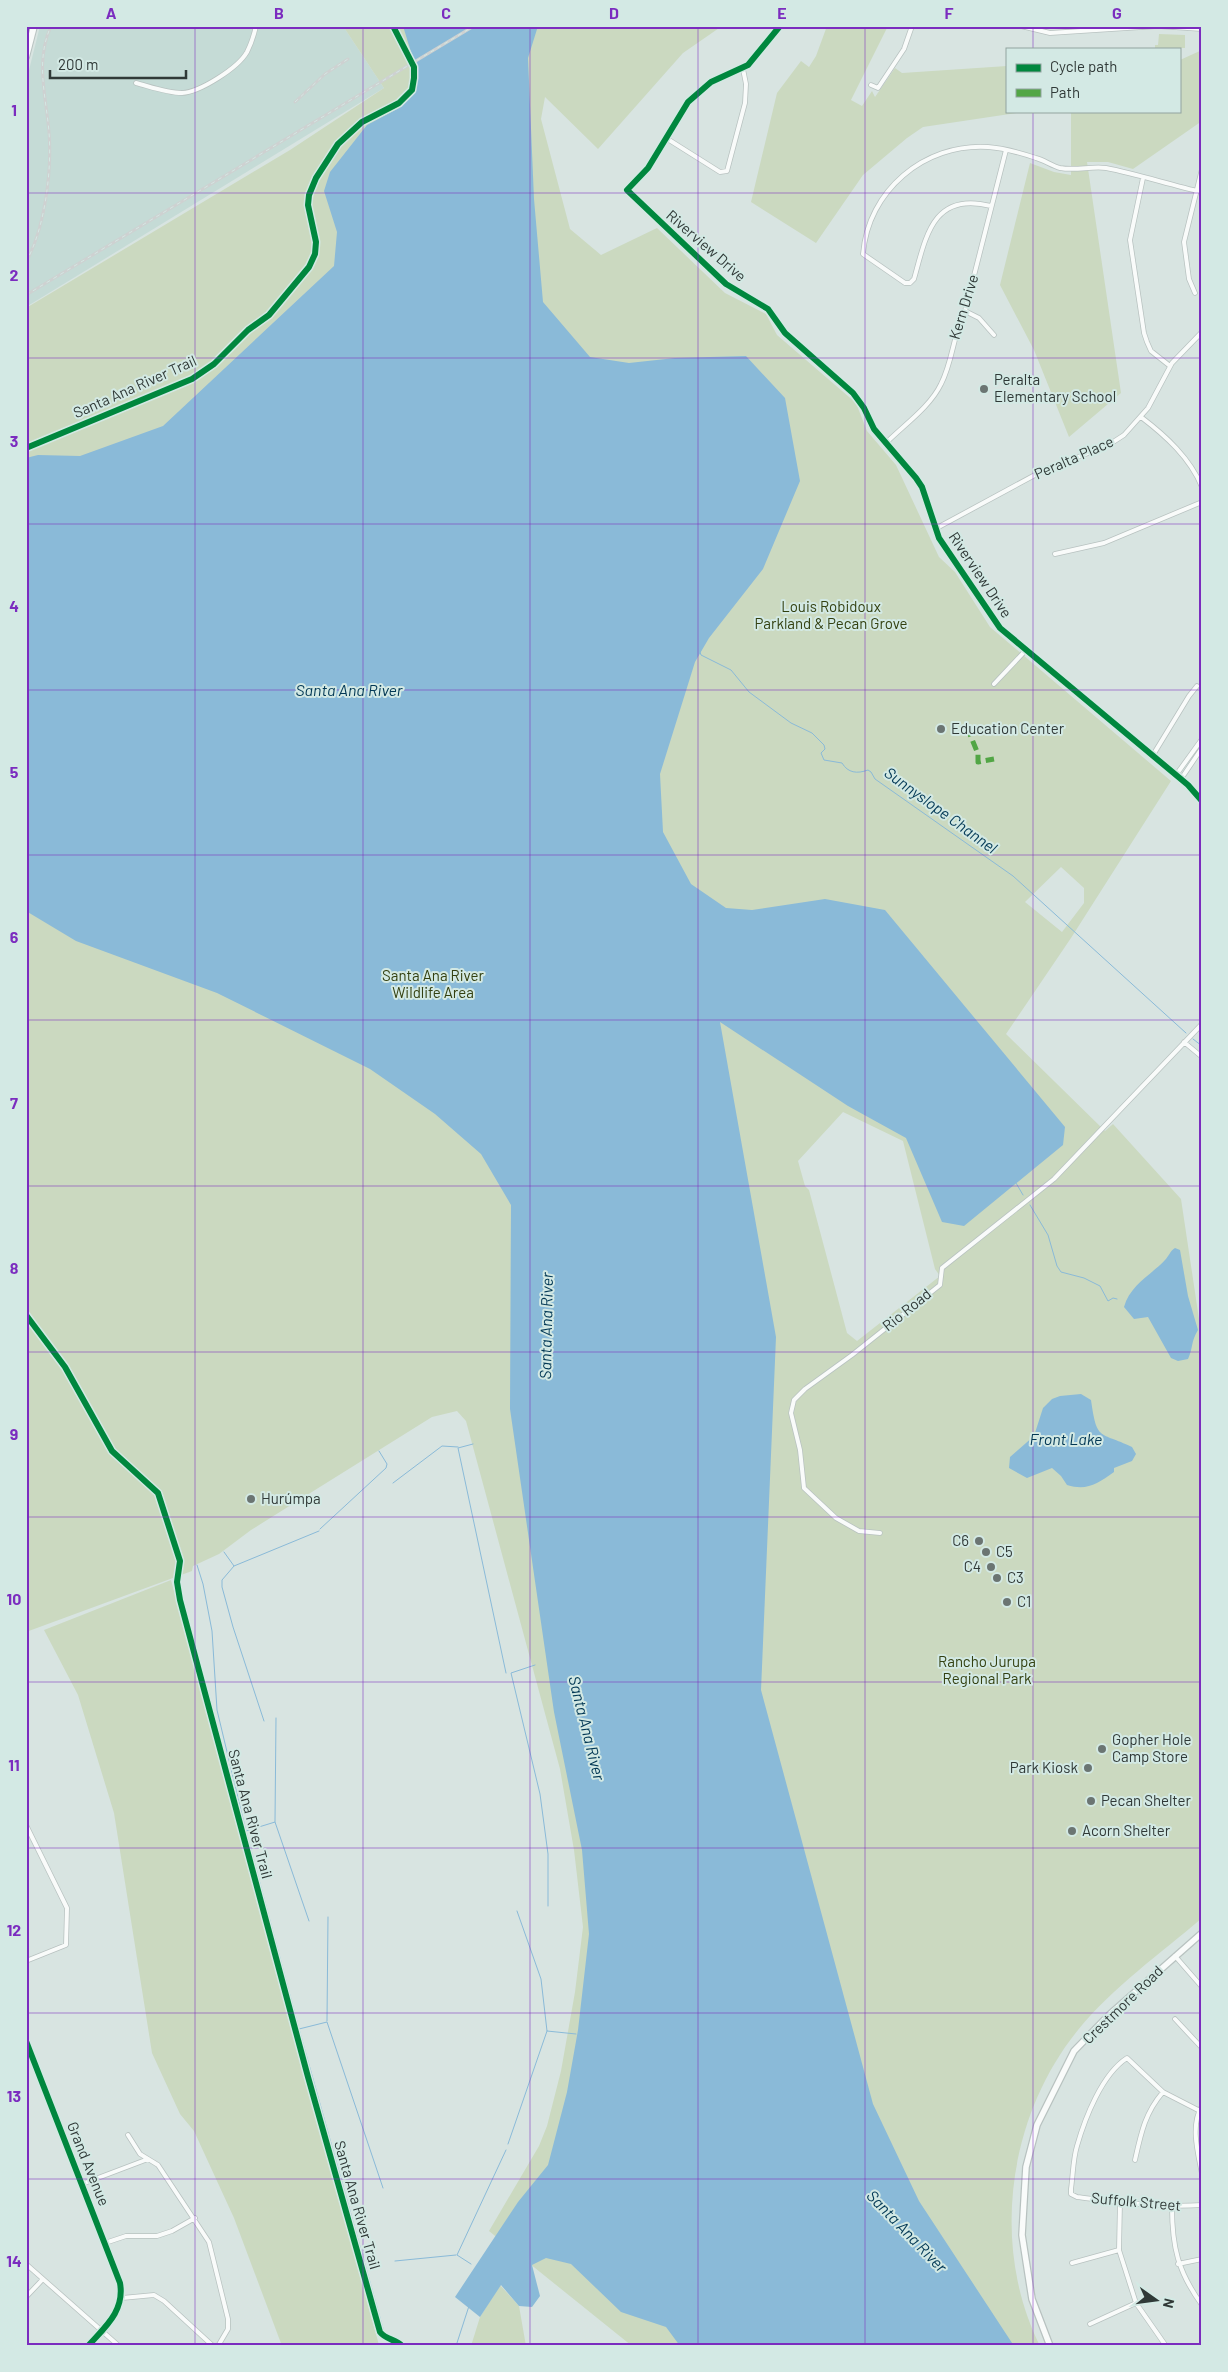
<svg xmlns="http://www.w3.org/2000/svg" width="1228" height="2372" font-family="Barlow,sans-serif">
  <style>
    .built { fill: #c5dbd6 }
    .green { fill: #cbd9c0; fill-rule: evenodd }
    .water { fill: #8abad8 }
    .lines { fill: none; stroke-linecap: round; stroke-linejoin: round }
    .stream { stroke: #8abad8; stroke-width: 1 }
    .street-casing { stroke: #b8c2c0; stroke-width: 5.5 }
    .secondary-casing { stroke: #b8c2c0; stroke-width: 8 }
    .primary-casing { stroke: #b8c2c0; stroke-width: 8 }
    .street { stroke: #f9fbfa; stroke-width: 4 }
    .secondary { stroke: #f9fbfa; stroke-width: 5.5 }
    .primary { stroke: #f9fbfa; stroke-width: 6 }
    .rail-casing { stroke: #ced1d1; stroke-width: 3 }
    .rail { stroke: #d3e9e4; stroke-width: 1; stroke-dasharray: 4; stroke-linecap: butt }
    .quiet { stroke: #52a645; stroke-width: 5; stroke-dasharray: 10 5; stroke-linecap: butt }
    .cycleway-casing { stroke: #d3e9e4; stroke-width: 9 }
    .cycleway { stroke: #00873e; stroke-width: 6 }
    .grid { fill: none; stroke: #7b2cbf; stroke-width: 1; stroke-opacity: 0.55 }
    .poi-dot { fill: #6b7572; stroke: #d3e9e4; stroke-width: 2 }
    .labels { text-anchor: middle; stroke-width: 4; stroke-linejoin: round; paint-order: stroke }
    .street-label { font-size: 15px; fill: #303937; stroke: #d3e9e4 }
    .poi-label { font-size: 15px; fill: #303937; stroke: #d3e9e4; text-anchor: start }
    .park-label { font-size: 15px; fill: #334010; stroke: #d3e9e4 }
    .water-label { font-size: 16px; font-style: italic; fill: #023855; stroke: #d3e9e4 }
    .neatline { fill: none; stroke: #7b2cbf; stroke-width: 2 }
    .grid-label { font-size: 16px; text-anchor: middle; font-weight: bold; fill: #7b2cbf }
  </style>
  <rect width="100%" height="100%" fill="#d8e4e1"/>
  <!-- built -->
  <path class="built" d="M40,26H343L384,88L26,307V82Z"/>
  <!-- green -->
  <path class="green" d="M343,26H722L683,53L598,149L545,97L541,119L570,229L601,255L657,228L725,293L766,314L777,335L856,403L867,431L896,465L939,557L955,572L990,627L1171,781L1071,938L1006,1034L1105,1131L1113,1124L1181,1199L1202,1339V1918C1160,1954 1113,1987 1078,2030C1008,2116 990,2246 1040,2346H632L489,2231L539,2146L547,2126L561,2071L575,1992L583,1927L574,1850L560,1769L466,1421L457,1411L432,1417L251,1530L219,1554L193,1566L192,1571L26,1632V308L290,150L384,88ZM1061,867L1084,888V903L1062,932L1025,902ZM843,1112L903,1141L935,1269L940,1276L857,1341L847,1333L809,1190L805,1186L798,1161Z
    M827,26H888L851,100L862,106L872,91L875,97L895,68L902,73L1007,66V111H1029L923,127L907,138L863,175L816,243L751,202L777,93L801,61L809,67L816,56Z
    M1159,34L1185,35V48H1180V60L1202,50V121L1133,169L1108,162H1087L1121,393L1069,437L1034,350L1000,285L1030,163L1054,172L1071,175V111H1179V49H1155V45H1158Z
    M171,1580L379,2345V2346H282L234,2218L194,2131L180,2114L152,2053L114,1813L78,1695L44,1630Z
    M500,2285L519,2306L526,2346H471L480,2317Z"/>
  <!-- water -->
  <path class="water" d="M403,26H538L528,58L534,199L543,302L590,357L629,363L675,358L746,356L785,398L800,481L763,569L709,638L695,662L660,774L663,832L691,884L726,908L752,910L825,899L885,910L1065,1127L1063,1145L964,1226L942,1222L906,1138L848,1106L720,1022L776,1337L761,1690L873,2104L919,2201L1014,2346H680L666,2327L621,2312L571,2264L546,2258L532,2265L540,2296L532,2307L519,2306L501,2285L480,2317L455,2297L518,2202L548,2165L567,2092L578,2030L589,1934L582,1850L554,1712L510,1409L511,1205L481,1154L435,1114L370,1069L217,993L76,941L26,911V458L38,455L80,456L163,426L334,266L337,232L324,191L330,172L367,125L401,107L415,91L418,75Z
    M1175,1248L1180,1250L1188,1296L1198,1330C1191,1341 1193,1348 1188,1359L1178,1361L1171,1358L1148,1317L1134,1319L1124,1307C1130,1285 1151,1275 1165,1260C1169,1256 1170,1251 1175,1248Z
    M1081,1394L1091,1400C1097,1442 1099,1431 1132,1447L1136,1454L1132,1461L1114,1468V1472C1097,1484 1087,1491 1067,1485L1061,1476L1052,1468L1027,1478L1009,1468L1010,1457L1034,1436L1043,1408L1052,1399L1060,1396Z"/>
  <g class="lines">
    <!-- stream -->
    <path class="stream" d="M700,652L701,655L731,670L749,692L791,723L812,733L824,745L825,749L821,753L824,760L842,763C848,773 857,774 868,770L871,772L875,779L1013,876L1186,1033
      M1193,1039L1202,1046
      M1016,1183L1023,1195
      M1030,1205L1048,1235L1057,1266L1061,1272L1084,1278L1100,1286L1108,1301L1113,1298L1117,1299
      M473,1444L458,1448L506,1673
      M393,1483L442,1446L458,1447
      M320,1529L386,1468L387,1464L379,1451
      M224,1552L234,1566L222,1580V1587L233,1627L264,1721
      M197,1565L203,1584L212,1631L217,1710L246,1831L299,2029L384,2332
      M234,1566L319,1531
      M535,1665L511,1673L540,1794L548,1854V1906
      M275,1822L276,1718
      M246,1831L275,1822L309,1921
      M517,1911L541,1979L547,2031L576,2034
      M327,2021L328,1917
      M299,2029L327,2022L383,2188
      M508,2144L547,2031
      M395,2261L456,2255
      M471,2264L457,2255L506,2150
      M456,2346L469,2306"/>
    <!-- street casing -->
    <g class="street-casing">
      <path id="street" d="M780,26L748,65L711,82L688,102L648,168L627,190L726,284L768,309L785,333L853,393L864,408L874,429L916,478L922,487L939,538L1000,628L1188,785L1202,801
        M1021,26L1050,33L1158,26L1202,29
        M136,83C151,87 167,93 182,93C200,92 238,68 247,52C251,44 254,35 256,26
        M871,85L878,88L904,49L912,26
        M666,138L720,172L727,171L745,103L746,84L743,69
        M1143,178L1130,240L1144,333L1147,342L1151,351L1170,366
        M991,206C933,191 926,236 914,279L910,283H905L863,254C868,191 924,143 988,147C1003,148 1021,153 1036,158C1044,160 1052,166 1060,168C1076,171 1091,166 1106,168C1138,174 1170,185 1202,192
        M1195,293L1189,279L1184,242L1202,169
        M965,311L979,318L994,335
        M1141,417C1166,436 1190,458 1202,487
        M886,443C904,425 930,407 941,384C953,361 953,334 965,311L1006,150
        M935,529L1046,469L1107,446L1124,435L1148,408L1172,363L1202,332
        M1055,554L1104,543L1202,502
        M994,684L1026,650
        M1153,755L1189,696L1197,686
        M1176,775L1202,739
        M1181,779L1202,748
        M1184,1042L1202,1057
        M880,1533L859,1531L836,1518L804,1488L800,1450L791,1413L794,1400L805,1389L852,1355L940,1285L942,1268L1054,1179L1202,1024
        M26,1825L67,1908L66,1945L26,1961
        M1175,1956L1202,1987
        M1175,2019L1202,2048
        M1202,2106C1190,2125 1198,2153 1202,2174
        M1202,2112L1163,2092L1127,2058C1102,2074 1085,2118 1077,2146C1073,2159 1073,2175 1071,2189V2194L1077,2197C1119,2202 1160,2208 1202,2205
        M128,2135L140,2154L158,2165L209,2242L228,2319V2329L218,2346
        M1135,2160C1141,2133 1145,2113 1163,2092
        M82,2184L148,2159
        M1120,2202L1119,2250L1136,2303L1166,2346
        M1172,2207C1172,2247 1178,2272 1202,2305
        M105,2243L126,2236H157L172,2231L195,2218
        M1072,2263L1119,2250
        M26,2264L119,2346
        M1178,2264L1202,2259
        M26,2297L43,2279
        M122,2298L154,2295L164,2301L213,2346
        M1090,2324L1136,2303"/>
    </g>
    <!-- secondary casing -->
    <g class="secondary-casing">
      <path id="secondary" d="M26,2041L120,2283C125,2311 105,2327 88,2346
        M1050,2346L1032,2299L1022,2235L1026,2167L1037,2125L1074,2051L1109,2015L1202,1933"/>
    </g>
    <!-- primary casing -->
    <g class="primary-casing">
      <path id="primary" d="M26,57L34,26"/>
    </g>
    <!-- street -->
    <use href="#street" class="street"/>
    <!-- secondary -->
    <use href="#secondary" class="secondary"/>
    <!-- primary -->
    <use href="#primary" class="primary"/>
    <!-- rail casing -->
    <g class="rail-casing">
      <path id="rail" d="M295,102L325,74L348,59
        M26,262C45,228 52,171 49,132C46,96 35,61 51,26
        M26,295L474,26"/>
    </g>
    <!-- rail -->
    <use href="#rail" class="rail"/>
    <!-- quiet -->
    <path class="quiet" d="M967,727L978,754V762L994,759"/>
    <!-- cycleway casing -->
    <g class="cycleway-casing">
      <path id="cycleway" d="M780,26L748,65L711,82L688,102L648,168L627,190L726,284L768,309L785,333L853,393L864,408L874,429L916,478L922,487L939,538L1000,628L1188,785L1202,801
        M26,448L192,379L214,364L248,330L269,315L309,267L315,254L316,242L308,205L309,195L316,178L338,144L362,122L399,103L412,90L414,78V67L393,26
        M26,1315L65,1367L112,1451L158,1493L180,1561L177,1582L180,1600L308,2077L380,2332C386,2340 396,2339 402,2346
        M26,2041L120,2283C125,2311 105,2327 88,2346"/>
    </g>
    <!-- cycleway -->
    <use href="#cycleway" class="cycleway"/>
  </g>
  <!-- grid -->
  <path class="grid" d="M195,26V2346M363,26V2346M530,26V2346M698,26V2346M865,26V2346M1033,26V49M1033,111V2346M26,193H1202M26,358H1202M26,524H1202M26,690H1202M26,855H1202M26,1020H1202M26,1186H1202M26,1352H1202M26,1517H1202M26,1682H1202M26,1848H1202M26,2013H1202M26,2179H1202"/>
  <!-- markers -->
  <g class="poi-dot">
    <circle cx="984" cy="389" r="5"/>
    <circle cx="941" cy="729" r="5"/>
    <circle cx="251" cy="1499" r="5"/>
    <circle cx="979" cy="1541" r="5"/>
    <circle cx="986" cy="1552" r="5"/>
    <circle cx="991" cy="1567" r="5"/>
    <circle cx="997" cy="1578" r="5"/>
    <circle cx="1007" cy="1602" r="5"/>
    <circle cx="1102" cy="1749" r="5"/>
    <circle cx="1088" cy="1768" r="5"/>
    <circle cx="1091" cy="1801" r="5"/>
    <circle cx="1072" cy="1831" r="5"/>
  </g>
  <g class="labels">
    <!-- street labels -->
    <g class="street-label">
      <text transform="translate(706 246) rotate(41)" y="5">Riverview Drive</text>
      <text transform="translate(964 307) rotate(-73)" y="5">Kern Drive</text>
      <text transform="translate(135 387) rotate(-24)" y="5">Santa Ana River Trail</text>
      <text transform="translate(1074 458) rotate(-24)" y="5">Peralta Place</text>
      <text transform="translate(980 575) rotate(56)" y="5">Riverview Drive</text>
      <text transform="translate(907 1310) rotate(-39)" y="5">Rio Road</text>
      <text transform="translate(250 1814) rotate(75)" y="5">Santa Ana River Trail</text>
      <text transform="translate(1123 2005) rotate(-44)" y="5">Crestmore Road</text>
      <text transform="translate(88 2164) rotate(68)" y="5">Grand Avenue</text>
      <text transform="translate(1136 2202) rotate(5)" y="5">Suffolk Street</text>
      <text transform="translate(357 2205) rotate(74)" y="5">Santa Ana River Trail</text>
    </g>
    <!-- poi labels -->
    <g class="poi-label">
      <text x="994" y="385">Peralta<tspan x="994" dy="17">Elementary School</tspan></text>
      <text x="951" y="734">Education Center</text>
      <text x="261" y="1504">Hurúmpa</text>
      <text x="969" y="1546" text-anchor="end">C6</text>
      <text x="996" y="1557">C5</text>
      <text x="981" y="1572" text-anchor="end">C4</text>
      <text x="1007" y="1583">C3</text>
      <text x="1017" y="1607">C1</text>
      <text x="1112" y="1745">Gopher Hole<tspan x="1112" dy="17">Camp Store</tspan></text>
      <text x="1078" y="1773" text-anchor="end">Park Kiosk</text>
      <text x="1101" y="1806">Pecan Shelter</text>
      <text x="1082" y="1836">Acorn Shelter</text>
    </g>
    <!-- park labels -->
    <g class="park-label">
      <text x="831" y="612">Louis Robidoux<tspan x="831" dy="17">Parkland &amp; Pecan Grove</tspan></text>
      <text x="433" y="981">Santa Ana River<tspan x="433" dy="17">Wildlife Area</tspan></text>
      <text x="987" y="1667">Rancho Jurupa<tspan x="987" dy="17">Regional Park</tspan></text>
    </g>
    <!-- water labels -->
    <g class="water-label">
      <text x="349" y="696">Santa Ana River</text>
      <text transform="translate(941 810) rotate(36)" y="6">Sunnyslope Channel</text>
      <text transform="translate(546 1326) rotate(-89)" y="6">Santa Ana River</text>
      <text x="1066" y="1445">Front Lake</text>
      <text transform="translate(587 1728) rotate(76)" y="6">Santa Ana River</text>
      <text transform="translate(907 2231) rotate(46)" y="6">Santa Ana River</text>
    </g>
  </g>
  <!-- border -->
  <rect width="1228" height="2372" fill="none" stroke="#d3e9e4" stroke-width="55"/>
  <!-- legend -->
  <rect x="1006" y="48" width="175" height="65" fill="#d3e9e4" stroke="#92a39f"/>
  <rect x="1016" y="64" width="25" height="8" fill="#00873e" stroke="#92a39f"/>
  <text x="1050" y="72" font-size="15" fill="#303937">Cycle path</text>
  <rect x="1016" y="89" width="25" height="8" fill="#52a645" stroke="#92a39f"/>
  <text x="1050" y="98" font-size="15" fill="#303937">Path</text>
  <!-- north arrow -->
  <g transform="translate(1156 2300) rotate(104)" stroke="#d3e9e4" stroke-width="4" paint-order="stroke">
  <path d="M0-4L9 19L0 12L-9 19Z" fill="#303937"/>
  <text y="-8" font-size="14" font-weight="bold" text-anchor="middle" fill="#303937">N</text>
  </g>
  <!-- scale -->
  <path d="M50 70v8h136v-8" fill="none" stroke="#303937" stroke-width="2.5"/>
  <text x="58" y="70" font-size="15" fill="#303937" stroke="#d3e9e4" stroke-width="4" paint-order="stroke">200 m</text>
  <rect x="28" y="28" width="1172" height="2316" class="neatline"/>
  <g class="grid-label">
    <text x="111" y="19">A</text>
    <text x="279" y="19">B</text>
    <text x="446" y="19">C</text>
    <text x="614" y="19">D</text>
    <text x="782" y="19">E</text>
    <text x="949" y="19">F</text>
    <text x="1117" y="19">G</text>
    <text x="14" y="116">1</text>
    <text x="14" y="281">2</text>
    <text x="14" y="447">3</text>
    <text x="14" y="612">4</text>
    <text x="14" y="778">5</text>
    <text x="14" y="943">6</text>
    <text x="14" y="1109">7</text>
    <text x="14" y="1274">8</text>
    <text x="14" y="1440">9</text>
    <text x="14" y="1605">10</text>
    <text x="14" y="1771">11</text>
    <text x="14" y="1936">12</text>
    <text x="14" y="2102">13</text>
    <text x="14" y="2267">14</text>
  </g>
</svg>
